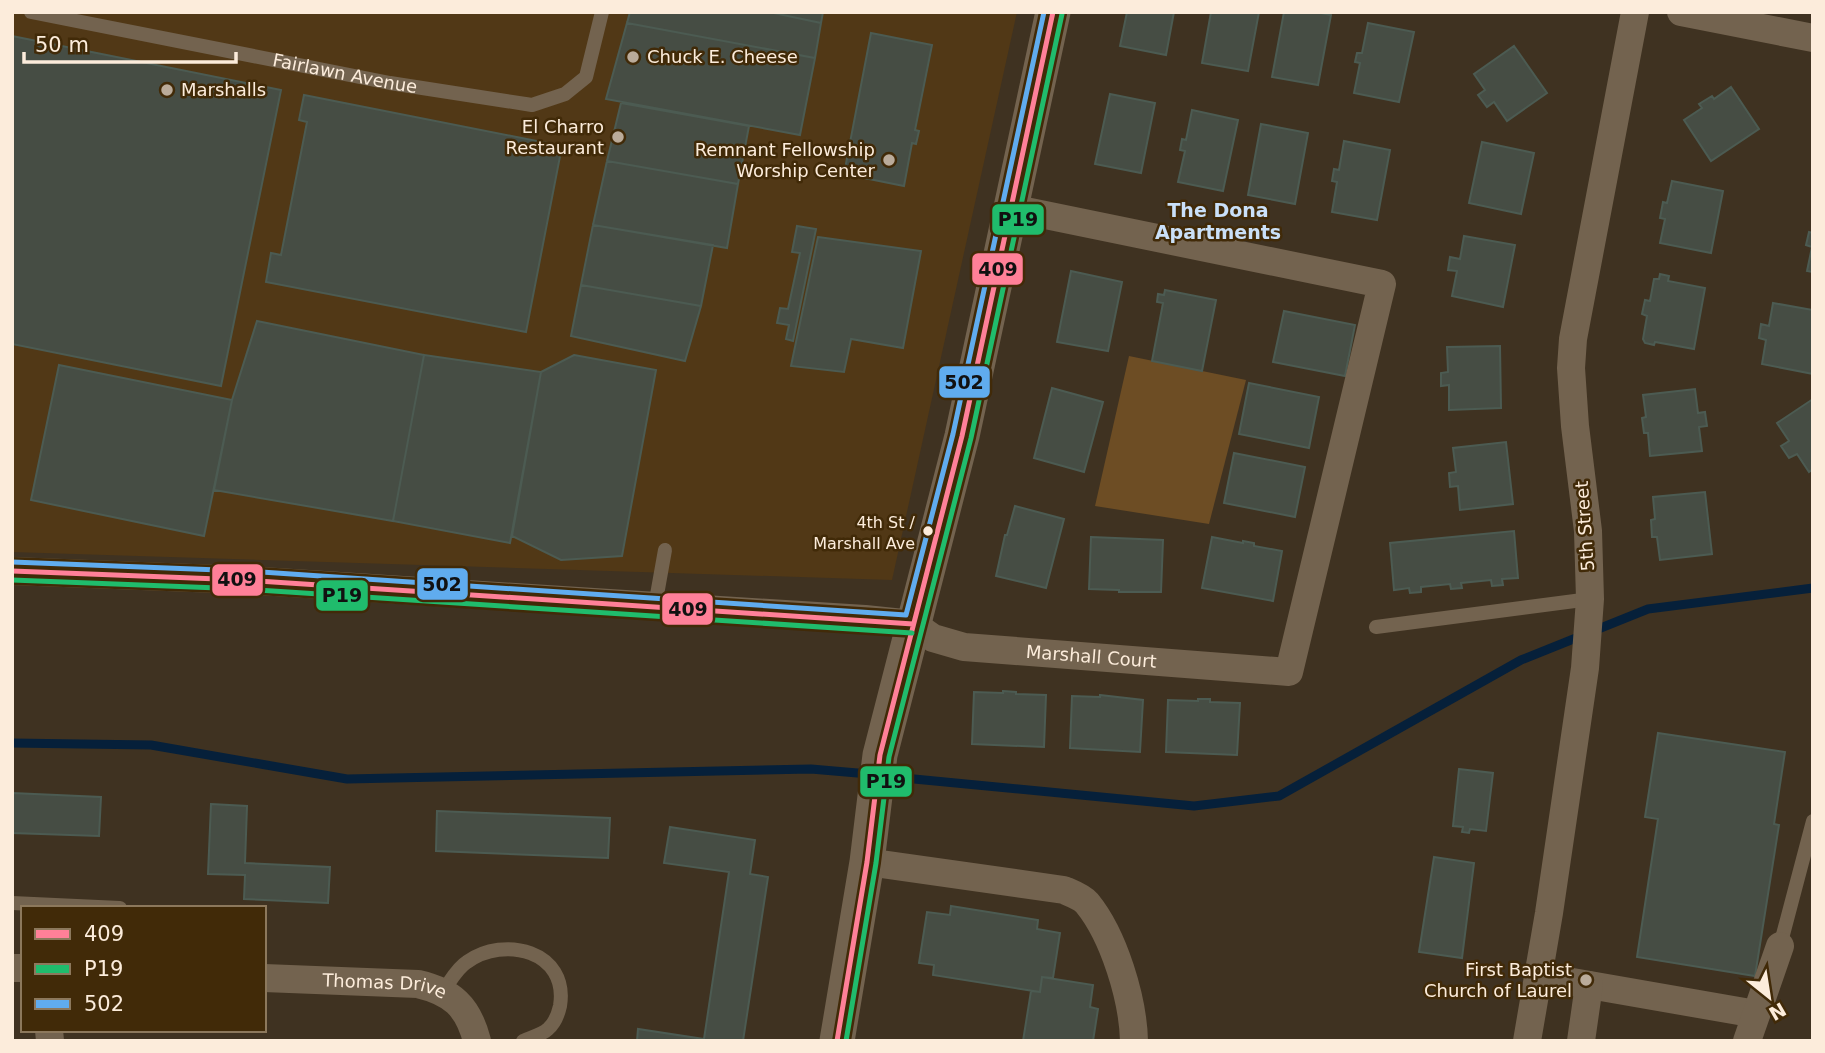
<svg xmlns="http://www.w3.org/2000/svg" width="1825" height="1053" font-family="'DejaVu Sans',sans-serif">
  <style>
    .built { fill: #513816 }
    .green { fill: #6d4d24 }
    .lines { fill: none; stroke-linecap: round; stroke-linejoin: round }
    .stream { stroke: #06203a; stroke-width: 9 }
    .building { fill: #464d44; stroke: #4c5b52; stroke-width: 2 }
    .service { stroke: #73634f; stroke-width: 14 }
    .minor { stroke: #73634f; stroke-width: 28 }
    .tertiary { stroke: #73634f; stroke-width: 35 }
    .bus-1-casing { stroke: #412a08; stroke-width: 10 }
    .bus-2-casing { stroke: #412a08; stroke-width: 10 }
    .bus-3-casing { stroke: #412a08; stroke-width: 10 }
    .bus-1 { stroke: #ff8098; stroke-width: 5 }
    .bus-2 { stroke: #20bc6c; stroke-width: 5 }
    .bus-3 { stroke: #60acee; stroke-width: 5 }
    .poi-dot { fill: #baab9a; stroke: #412a08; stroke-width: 2.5 }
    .bus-dot { fill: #fcecdb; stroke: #412a08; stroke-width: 2.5 }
    .labels { text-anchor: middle; stroke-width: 5; stroke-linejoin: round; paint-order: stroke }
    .bus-label { font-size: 16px; fill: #fcecdb; stroke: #412a08; text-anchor: end }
    .poi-label { font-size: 18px; fill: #fcecdb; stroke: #412a08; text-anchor: end }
    .street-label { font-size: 18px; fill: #fcecdb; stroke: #412a08 }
    .neighbourhood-label { font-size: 19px; font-weight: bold; fill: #cae0f8; stroke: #412a08 }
    .line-badge { stroke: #412a08; stroke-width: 2.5 }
    .pale-badge-label { font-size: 19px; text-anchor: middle; font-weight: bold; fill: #111 }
  </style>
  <rect width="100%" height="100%" fill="#3f3221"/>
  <!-- built -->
  <path class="built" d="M12,12H1017L892,580L12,552Z"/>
  <!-- green -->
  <path class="green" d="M1129,356L1246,380L1209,524L1095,506Z"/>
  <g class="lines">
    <!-- stream -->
    <path class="stream" d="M12,743L151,745L347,779L811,769L869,774
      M883,776L1194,806L1279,796L1521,660L1648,609L1813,588"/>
  </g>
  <!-- building -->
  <path class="building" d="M630,12H769L821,23L815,58L627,23Z
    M769,12H823L821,23Z
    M1127,12H1174L1166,55L1120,46Z
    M1211,12H1259L1248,71L1202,63Z
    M1284,12H1316L1331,15L1318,85L1272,77Z
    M627,23L815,58L800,135L606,99Z
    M1368,23L1414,32L1399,102L1354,93L1360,63L1355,62L1357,53H1362Z
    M871,33L932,45L915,130L919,131L916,144L912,143L904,186L844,174Z
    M12,36L281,90L221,386L12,344Z
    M1514,46L1547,93L1507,121L1494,102L1487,107L1478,95L1485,90L1474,74Z
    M1731,87L1759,129L1711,161L1684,120L1702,108L1699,104L1712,96L1714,99Z
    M1110,94L1155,103L1141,173L1095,164Z
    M304,95L562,146L526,332L266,282L271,253L281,255L307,122L299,120Z
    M621,103L749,126L738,184L607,161Z
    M1192,110L1238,120L1223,191L1178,182L1185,151L1180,150L1182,139L1186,140Z
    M1261,124L1308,133L1295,204L1248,195Z
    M1344,141L1390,150L1377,220L1332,212L1337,182L1332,181L1334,169L1339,170Z
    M1482,142L1534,153L1521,214L1469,203Z
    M607,161L738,184L727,248L593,225Z
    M1672,181L1723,191L1711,253L1660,243L1665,219L1660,218L1663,202L1667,203Z
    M593,225L713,245L701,306L581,285Z
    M797,226L816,229L793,341L786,339L789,325L777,323L780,308L788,309L800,253L792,252Z
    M1809,232L1813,233V272L1807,271L1812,247L1806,245Z
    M1464,236L1515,245L1503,307L1452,296L1457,271L1448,270L1450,257L1460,259Z
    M818,237L921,251L903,348L851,339L844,372L791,366Z
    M1071,271L1122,282L1108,351L1057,342Z
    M1660,274L1669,276L1668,281L1705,288L1694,349L1655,342L1654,345L1645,343L1643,339L1647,316L1642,314L1645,300L1650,301L1654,279H1659Z
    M581,285L701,306L685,361L571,336Z
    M1165,290L1216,300L1202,371L1152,361L1163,303L1157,302L1158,294L1164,295Z
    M1773,303L1813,310V374L1762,364L1766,340L1759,338L1761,324L1769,326Z
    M1284,311L1355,325L1345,376L1273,362Z
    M257,321L424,355L393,521L214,490L232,400Z
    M1500,346L1501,408L1449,410V385L1441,386V373L1448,372L1447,347Z
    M424,355L541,372L510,543L393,521Z
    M574,355L656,370L622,556L561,560L512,536L541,372Z
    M59,365L232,400L204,536L31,500Z
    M1249,383L1319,397L1309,448L1239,434Z
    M1052,388L1103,402L1084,472L1034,458Z
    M1695,389L1698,413L1705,412L1707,426L1699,427L1702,451L1650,456L1648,433H1644L1642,418L1646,417L1643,395Z
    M1813,399V469L1809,472L1797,454L1789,458L1781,446L1789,441L1777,423Z
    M1506,442L1513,504L1460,510L1458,486L1450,487L1449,473L1456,472L1453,448Z
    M1234,453L1305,467L1295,517L1224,503Z
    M1705,492L1712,554L1660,560L1657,537H1652L1651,520L1655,519L1653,497Z
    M1015,506L1064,519L1046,588L996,576L1005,535H1007Z
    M1514,531L1518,578L1502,579L1503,585L1492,586L1491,580L1461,583L1462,588L1451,589L1450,584L1421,587V592L1410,593L1409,588L1394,590L1390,543Z
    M1091,537L1163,540L1161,592H1119V590L1089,589Z
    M1212,537L1243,543V541L1254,543V546L1282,551L1273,601L1202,588Z
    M1003,691L1016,692V694L1046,695L1044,747L972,744L974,692L1003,693Z
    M1100,695L1143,700L1140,752L1070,748L1072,696L1100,697Z
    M1198,699H1210V702L1240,703L1237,755L1166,752L1168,700L1198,701Z
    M1658,733L1785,752L1774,824L1779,825L1755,976L1637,957L1658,819L1645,817Z
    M1459,769L1493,773L1486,831L1470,829L1469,833L1462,832L1463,827L1453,826Z
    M12,793L101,797L99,836L12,833Z
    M211,804L247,806L245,863L330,867L328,903L244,899L245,875L208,874Z
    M437,811L610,818L608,858L436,851Z
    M670,827L755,840L750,874L768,877L743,1041H637L638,1029L704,1039L729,872L664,863Z
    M1434,857L1474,863L1462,958L1419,952Z
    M951,906L1038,920L1037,929L1060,933L1053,978L1042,977L1040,992L933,975L934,965L919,963L927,912L950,915Z
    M1042,977L1093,985L1090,1007L1098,1009L1093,1041H1023L1031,991L1040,992Z"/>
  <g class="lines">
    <!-- service -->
    <g class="service">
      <path id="s1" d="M31,12L390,83L532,105L565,94L586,77L602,12"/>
      <path d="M655,606L665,550"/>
      <path d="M1376,627L1590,599"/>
      <path d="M12,903L120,908"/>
      <path d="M1780,946L1813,821"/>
      <path d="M443,991C450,982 457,968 467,962C504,935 569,951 560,1006C558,1015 555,1023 548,1029C542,1035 531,1037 523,1041"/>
    </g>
    <!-- minor -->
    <g class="minor">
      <path d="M1681,12L1813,38"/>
      <path id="s2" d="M12,571L244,580L865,619L913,624L933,638L964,647L1289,672L1382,284L1011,208"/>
      <path d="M867,862L1064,890C1071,893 1082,897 1087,903C1114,936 1133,999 1134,1041"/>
      <path d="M12,968H23"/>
      <path d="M1538,976L1756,1014"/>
      <path id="s3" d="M264,978L418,984C452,992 468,1006 477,1041"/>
      <path d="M49,1030L50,1041"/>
      <path d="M1527,1041L1549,913L1585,668L1590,599L1588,531L1575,426L1571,368L1573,339L1635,12"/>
      <path d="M1581,1041L1589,985"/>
      <path d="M1747,1041L1780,946"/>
    </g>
    <!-- tertiary -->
    <path class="tertiary" d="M837,1041L867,862L880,755L962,436L1053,12"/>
    <!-- bus-1 casing -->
    <g class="bus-1-casing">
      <path id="bus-1" d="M12,571L244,580L913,624
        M837,1041L867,862L880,755L962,436L1053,12"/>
    </g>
    <!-- bus-2 casing -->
    <g class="bus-2-casing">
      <path id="bus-2" d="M12,580L244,589L912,633
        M846,1041L876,863L889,757L971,438L1062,14"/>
    </g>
    <!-- bus-3 casing -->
    <g class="bus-3-casing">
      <path id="bus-3" d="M12,562L245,571L906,615L953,434L1044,12"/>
    </g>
    <!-- bus-1 -->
    <use href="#bus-1" class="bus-1"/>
    <!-- bus-2 -->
    <use href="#bus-2" class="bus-2"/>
    <!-- bus-3 -->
    <use href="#bus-3" class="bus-3"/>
  </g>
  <!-- markers -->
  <g class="poi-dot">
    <circle cx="633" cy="57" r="7"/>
    <circle cx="167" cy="90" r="7"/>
    <circle cx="618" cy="137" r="7"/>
    <circle cx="889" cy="160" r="7"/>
    <circle cx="1586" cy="980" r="7"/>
  </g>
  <circle class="bus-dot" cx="928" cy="531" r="6"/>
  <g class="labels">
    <!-- bus labels -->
    <g class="bus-label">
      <text x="915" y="528">4th St /<tspan x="915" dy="21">Marshall Ave</tspan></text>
    </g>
    <!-- poi labels -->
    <g class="poi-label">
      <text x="647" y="63" text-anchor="start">Chuck E. Cheese</text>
      <text x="181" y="96" text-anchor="start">Marshalls</text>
      <text x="604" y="133">El Charro<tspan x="604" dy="21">Restaurant</tspan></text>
      <text x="875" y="156">Remnant Fellowship<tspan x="875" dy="21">Worship Center</tspan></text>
      <text x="1572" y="976">First Baptist<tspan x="1572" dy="21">Church of Laurel</tspan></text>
    </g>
    <!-- street labels -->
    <g class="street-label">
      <text dy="6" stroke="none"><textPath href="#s1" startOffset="320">Fairlawn Avenue</textPath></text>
      <text transform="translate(1585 526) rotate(-94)" y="6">5th Street</text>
      <text dy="6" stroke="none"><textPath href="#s2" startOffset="1087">Marshall Court</textPath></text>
      <text dy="6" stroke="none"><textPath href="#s3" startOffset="121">Thomas Drive</textPath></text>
    </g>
    <!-- neighbourhood labels -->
    <g class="neighbourhood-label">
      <text x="1218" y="217">The Dona<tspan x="1218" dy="22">Apartments</tspan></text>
    </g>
  </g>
  <g class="line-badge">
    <rect x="991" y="203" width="54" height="33" rx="7" fill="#20bc6c"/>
    <rect x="971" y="252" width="53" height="34" rx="7" fill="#ff8098"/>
    <rect x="938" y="365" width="53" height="34" rx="7" fill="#60acee"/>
    <rect x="211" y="563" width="53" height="34" rx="7" fill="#ff8098"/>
    <rect x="416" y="567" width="53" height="34" rx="7" fill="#60acee"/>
    <rect x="315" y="579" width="54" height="33" rx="7" fill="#20bc6c"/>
    <rect x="661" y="592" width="53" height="34" rx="7" fill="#ff8098"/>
    <rect x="859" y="765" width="54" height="33" rx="7" fill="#20bc6c"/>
  </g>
  <g class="pale-badge-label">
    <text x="1018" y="226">P19</text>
    <text x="998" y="276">409</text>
    <text x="964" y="389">502</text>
    <text x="237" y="586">409</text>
    <text x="442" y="591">502</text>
    <text x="342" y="602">P19</text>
    <text x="688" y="616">409</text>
    <text x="886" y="788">P19</text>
  </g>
  <!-- border -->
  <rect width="1825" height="1053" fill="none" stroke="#fcecdb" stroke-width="28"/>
  <!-- legend -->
  <rect x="21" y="906" width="245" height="126" fill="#412a08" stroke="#8c785c" stroke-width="2"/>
  <rect x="35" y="929" width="35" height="10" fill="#ff8098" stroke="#8c785c" stroke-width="2"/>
  <text x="84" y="941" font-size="21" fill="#fcecdb">409</text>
  <rect x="35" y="964" width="35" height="10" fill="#20bc6c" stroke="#8c785c" stroke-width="2"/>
  <text x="84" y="976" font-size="21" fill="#fcecdb">P19</text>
  <rect x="35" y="999" width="35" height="10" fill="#60acee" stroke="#8c785c" stroke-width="2"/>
  <text x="84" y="1011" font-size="21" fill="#fcecdb">502</text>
  <!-- north arrow -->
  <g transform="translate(1769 997) rotate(150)" stroke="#412a08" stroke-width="5" paint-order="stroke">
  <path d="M0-5L12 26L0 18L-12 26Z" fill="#fcecdb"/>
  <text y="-10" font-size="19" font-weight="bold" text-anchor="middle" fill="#fcecdb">N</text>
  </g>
  <!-- scale -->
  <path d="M24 52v10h212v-10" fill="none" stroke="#fcecdb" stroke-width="3.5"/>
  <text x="35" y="52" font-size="21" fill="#fcecdb" stroke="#412a08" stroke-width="5" paint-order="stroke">50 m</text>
</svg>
